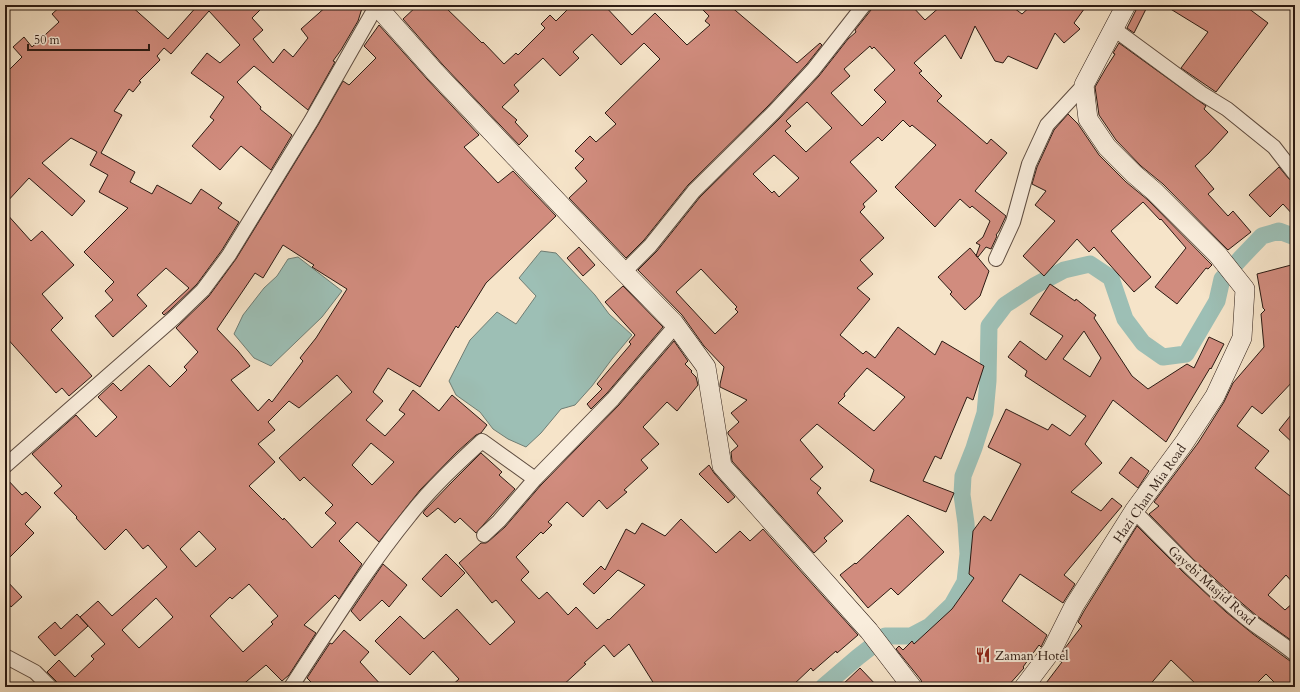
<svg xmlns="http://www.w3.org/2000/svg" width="1300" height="692" font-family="Cardo,serif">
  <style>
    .water { fill: #9dbfb5; stroke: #6f7d74 }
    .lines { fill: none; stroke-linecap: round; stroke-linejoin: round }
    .canal { stroke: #9dbfb5; stroke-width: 17 }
    .building { fill: #d18c7e; stroke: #2b1a13; fill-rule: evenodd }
    .street-casing { stroke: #5e4c40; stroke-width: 16 }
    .secondary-casing { stroke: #2b1a13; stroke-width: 20 }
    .street { stroke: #f9eddc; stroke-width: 14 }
    .secondary { stroke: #f9eddc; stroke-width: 19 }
    .labels { text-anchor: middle; stroke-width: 4; stroke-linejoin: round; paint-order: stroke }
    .street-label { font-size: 13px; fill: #2b1a13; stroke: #f9eddc }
    .poi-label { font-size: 13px; fill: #2b1a13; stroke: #f9eddc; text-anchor: start }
  </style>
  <rect width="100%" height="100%" fill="#f6e4c9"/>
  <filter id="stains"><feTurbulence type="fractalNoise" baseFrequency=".005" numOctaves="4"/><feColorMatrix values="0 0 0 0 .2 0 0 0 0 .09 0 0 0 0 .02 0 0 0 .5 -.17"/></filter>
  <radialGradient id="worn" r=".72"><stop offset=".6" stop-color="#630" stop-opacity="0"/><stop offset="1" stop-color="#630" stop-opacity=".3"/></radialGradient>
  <!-- water -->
  <path class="water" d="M541,251L556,253L595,295L609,314L632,335L612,359L592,386L575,405L561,409L541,433L526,447L508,439L493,429L480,412L456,395L449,381L470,340L497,312L516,324L536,296L519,278Z
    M298,257L342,291L322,317L271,366L254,358L234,334L243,315L264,288L277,276L288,259Z"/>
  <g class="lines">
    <!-- canal -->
    <path class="canal" d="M823,687L858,657L885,636H911L930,626L952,605L965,582L968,554L966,523L962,495L963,476L974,448L985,413L988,381L989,326L1005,305L1034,286L1064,270L1090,264L1111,278L1125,319L1143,343L1163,357L1186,354L1217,301L1222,279L1240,259L1262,236L1279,231L1295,237"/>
  </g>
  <!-- building -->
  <path class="building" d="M62,5H130L168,39L198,5H265L252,18L263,30L253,39L273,63L284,49L293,57L308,38L301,29L328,5H363L358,21L341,50L333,61L335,62L308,110L254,66L237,82L261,107L260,109L292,135L271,170L241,146L220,170L192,146L214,120L210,117L224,97L191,73L207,53L220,63L240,45L209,11L171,54L164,48L157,56L160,60L139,81L141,82L133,92L129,89L114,111L122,115L101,153L135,172L130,182L152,194L157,185L191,204L201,189L222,203L218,208L239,222L222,250L197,284L169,311L164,315L162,313L189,288L166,268L137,295L147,306L113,337L95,316L113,300L105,291L114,282L84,252L128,208L99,192L108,175L90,165L97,152L71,138L42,163L85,201L72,216L29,178L5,204V74L22,57L13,47L24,37L32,47L59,22L52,14Z
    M418,5H443L482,43L483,42L504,64L516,53L518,55L545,28L541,24L550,15L556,21L572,5H604L632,35L655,13L687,45L710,25L705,21L709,16L698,5H729L797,63L820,43L822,45L807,64L768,106L688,185L644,240L626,258L569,198L587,181L575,168L584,159L575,151L590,136L596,142L616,124L605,113L660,59L644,43L621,65L592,34L573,52L579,58L560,76L543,58L514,85L519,91L502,107L517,120L515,122L528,136L519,145L443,65L403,19Z
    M872,5H911L925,20L942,5H1010L1022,14L1032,5H1087L1074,23L1080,29L1064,43L1055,33L1037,69L1008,56L1003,63L995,61L975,26L961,59L945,35L914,63L922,71L919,73L942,96L937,101L987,144L991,139L1007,153L975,191L1006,216L999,231L996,235L997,236L991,249L986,247L978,257L976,256L980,245L976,243L983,237L990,221L972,206L970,208L960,199L935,227L895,187L936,145L912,125L910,127L903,120L882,141L878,137L850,162L877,191L863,204L865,207L860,212L884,238L860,260L873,274L857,288L870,299L840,335L863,354L866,351L875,358L898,327L935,355L942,341L984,366L973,400L967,397L941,459L935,456L923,481L954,493L946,512L870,481L874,470L817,424L800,440L823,467L810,479L821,488L817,493L843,521L824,538L827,541L814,553L732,461L731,452L738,446L728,434V432L739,422L731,413L747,400L720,387V384L724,367L704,346L682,315L638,270L657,251L700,197L780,118L819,76L848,39L856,32L855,30L871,10ZM870,46L872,49L874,47L895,70L874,90L886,102L862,126L831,93L850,76L844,69ZM807,102L832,128L806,152L785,131L791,126L786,121ZM774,155L799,178L779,197L774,191L772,193L753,174ZM701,269L737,307L735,309L738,312L715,334L676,292ZM867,368L905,397L874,431L838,403L845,396L844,394Z
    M1137,5H1148L1134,33L1127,28L1136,10Z
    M1164,5H1244L1268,23L1216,92L1181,68L1208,32Z
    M379,25L427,79L479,135L464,147L498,183L513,171L556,216L486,283L458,328L456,326L420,387L388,368L373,392L383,401L366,420L385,436L405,414L399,410L413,390L439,411L452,395L487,425L481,433L476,435L457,452L420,490L379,542L357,522L339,541L362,564L339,599L335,595L304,625L316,633L289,675L282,681L266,665L240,687H125L121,682L115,687H59L56,681L47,672L59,660L75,677L94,659L91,656L105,644L80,617L98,601L112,616L167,567L148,545L143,549L126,529L105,550L76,518L77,517L54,493L62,486L32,454L76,415L96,437L117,417L98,397L113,383L121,391L149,365L170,387L187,370L184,367L198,352L176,328L209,296L236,259L318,125L343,81L349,85L376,58L364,46ZM283,245L314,265L312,267L347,289L316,338L300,358L303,361L272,402L269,399L258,411L231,380L250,366L238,351L217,329L255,273L263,278ZM337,375L352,392L279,458L300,481L304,477L333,505L325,513L336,523L312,548L284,518L283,520L249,486L275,462L258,444L275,430L268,422L289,401L299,408ZM371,443L394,462L372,485L352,465ZM199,531L216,549L196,567L180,549ZM249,584L278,616L271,622L273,624L243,652L210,616L230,597L232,599ZM156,598L173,617L139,648L122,630Z
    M1119,43L1206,106L1204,109L1228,132L1209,153L1195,166L1214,189L1208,194L1228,216L1233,211L1251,232L1228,250L1163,184L1141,166L1116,140L1099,115L1095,87L1106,68L1115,54L1113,53Z
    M1068,114L1078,124L1099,155L1126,182L1148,200L1212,265L1208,269L1206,268L1177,304L1155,287L1186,248L1161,219L1160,220L1143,202L1111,231L1151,277L1134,292L1094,247L1089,252L1077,239L1044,276L1023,256L1055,221L1035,205L1046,191L1032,184L1037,167L1054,130Z
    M1279,167L1289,179L1295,182V217L1283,204L1270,217L1249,195Z
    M5,212L31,241L42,231L74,265L42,294L63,318L51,330L92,376L69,396L62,388L56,393L5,336Z
    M579,247L595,265L583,276L567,258Z
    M970,248L989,271L980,296L965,310L950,294L952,292L938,277Z
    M1295,264V379L1262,414L1252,406L1237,426L1269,451L1255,468L1295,500V585L1286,575L1268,595L1285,610L1295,601V643L1257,616L1237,599L1194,560L1149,514L1159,506L1154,502L1198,443L1224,402L1233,383L1264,347L1261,314L1265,310L1263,308L1257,274Z
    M1050,284L1075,301L1076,299L1096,315L1094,318L1132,376L1148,389L1187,364L1194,368L1209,337L1224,344L1211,369L1210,368L1166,442L1113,400L1085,444L1102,463L1071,492L1101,511L1112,498L1122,506L1064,575L1075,584L1063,603L1020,574L1002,601L1047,635L1041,647L1039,645L1023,667L1024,668L1007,687H923L921,680L896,649L899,646L903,650L912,641L914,644L952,609L974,578L969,574L973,531L984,516L991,521L1021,464L988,447L1006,409L1048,430L1052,424L1070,436L1086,416L1025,376L1027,371L1008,357L1020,341L1046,360L1063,336L1030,314ZM1084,331L1101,358L1090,377L1063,359Z
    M623,286L663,327L607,393L591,409L587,404L602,389L597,384L631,344L629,342L635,335L605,302Z
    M674,341L688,361L685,364L692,371L691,372L696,377L698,385L677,411L667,402L643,427L659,444L641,460L648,468L624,490L627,492L607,509L599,500L583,517L567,502L548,522L552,525L543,534L541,532L516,557L529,572L521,580L539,599L547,592L568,615L576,607L597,629L608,619L609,620L645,585L618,570L594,594L583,584L601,566L605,570L626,529L635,534L642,523L665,536L681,519L716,553L740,531L750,541L763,529L858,635L837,653L836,651L813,671L811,668L791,687H656L629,644L614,657L604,645L584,663L586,664L561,687H450L459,679L433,651L410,675L375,641L400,616L424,639L457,609L490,645L515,622L496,600L492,603L459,563L481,543H486L489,541L505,527L541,485L619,405Z
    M1295,410V445L1279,430Z
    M481,453L502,472L499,475L515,489L476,533L460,518L455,523L438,508L427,517L423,513L425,510L451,483Z
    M1131,457L1149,471L1138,488L1119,473Z
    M709,465L714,473L735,497L728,503L699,474Z
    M5,477L22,495L26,492L41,507L25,524L34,533L5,562Z
    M908,515L944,552L898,595L891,588L868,608L840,575L855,563L856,564Z
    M1137,526L1183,572L1226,612L1253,634L1290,661L1295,662V687H1279L1266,674L1253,687H1199L1171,660L1148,687H1043L1062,662L1058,660L1065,648L1082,626L1078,622L1084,611Z
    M446,554L465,573L441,597L422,579Z
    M383,564L407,585L389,607L382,600L360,621L351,611Z
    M5,579L22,597L11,607L5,599Z
    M77,614L88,626L55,656L38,637L55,622L61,629Z
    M344,630L369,652L360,662L383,687H316L307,678L330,643L332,644Z
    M860,668L878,687H840Z"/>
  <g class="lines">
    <!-- street casing -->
    <g class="street-casing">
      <path id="street" d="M1114,29L1201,93L1227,109L1274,147L1295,174
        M996,259L1013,222L1029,164L1047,125L1084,85
        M624,272L650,246L694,191L774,112L813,70L864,5
        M5,466L175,317L203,290L229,255L311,121L377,5
        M1134,511C1170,547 1206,585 1246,618C1262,631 1280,641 1295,654
        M484,535L499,521L535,479L613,399L671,331L674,323
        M5,656L35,672L50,687
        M291,687C329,629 366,569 410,515C431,488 457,464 482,441L535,479"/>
    </g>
    <!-- secondary casing -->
    <g class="secondary-casing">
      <path id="secondary" d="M376,5L435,72L624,272L674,323L706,367L722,466L869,631L912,687
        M1024,687L1052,650L1074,606L1134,511L1184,443L1215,396L1242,338L1245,289L1218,255L1155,192L1134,174L1107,147L1088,119L1084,85L1126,5"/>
    </g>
    <!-- street -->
    <use href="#street" class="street"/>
    <!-- secondary -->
    <use href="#secondary" class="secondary"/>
  </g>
  <!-- icons -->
  <defs>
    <g id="restaurant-bare" transform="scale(1.2)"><path d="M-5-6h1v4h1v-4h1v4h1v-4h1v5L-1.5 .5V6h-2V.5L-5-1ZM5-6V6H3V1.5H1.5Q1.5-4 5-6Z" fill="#8f2418" stroke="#f9eddc" stroke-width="2.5" paint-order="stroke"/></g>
  </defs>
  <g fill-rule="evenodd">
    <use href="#restaurant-bare" x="983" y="655"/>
  </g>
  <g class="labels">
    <!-- street labels -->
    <g class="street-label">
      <text transform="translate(1149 493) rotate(-55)" y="5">Hazi Chan Mia Road</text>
      <text transform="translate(1212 585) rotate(42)" y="5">Gayebi Masjid Road</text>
    </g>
    <!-- poi labels -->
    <g class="poi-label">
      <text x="995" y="660">Zaman Hotel</text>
    </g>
  </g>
  <!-- margin -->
  <rect width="1300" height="692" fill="none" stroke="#f6e4c9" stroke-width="20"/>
  <rect x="6" y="6" width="1288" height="680" fill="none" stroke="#2b1a13" stroke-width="2"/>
  <rect x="10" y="10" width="1280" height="672" fill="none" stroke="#2b1a13"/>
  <!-- scale -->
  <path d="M28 44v6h121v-6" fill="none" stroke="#2b1a13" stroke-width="2"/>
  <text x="34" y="44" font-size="12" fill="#2b1a13" stroke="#f9eddc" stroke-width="3" paint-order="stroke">50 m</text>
  <rect width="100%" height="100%" filter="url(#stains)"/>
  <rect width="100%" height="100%" fill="url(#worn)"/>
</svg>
